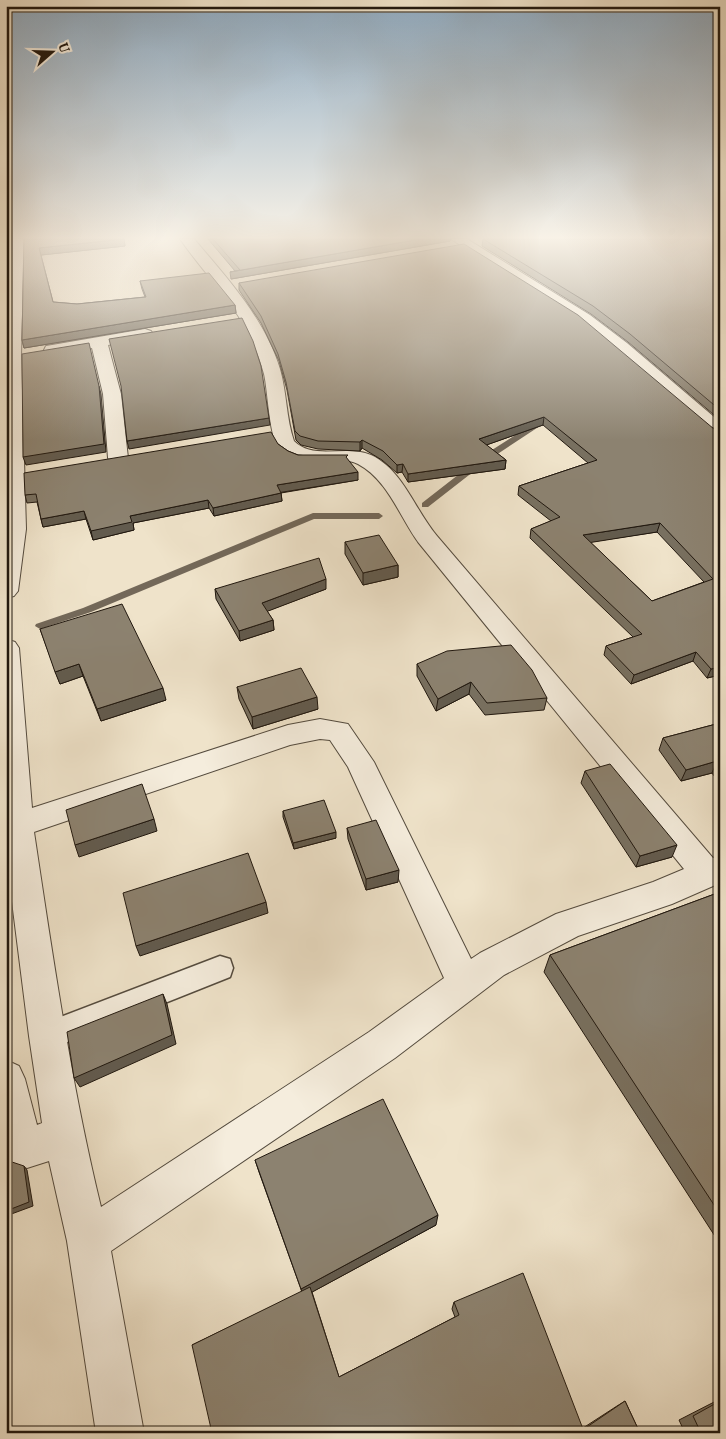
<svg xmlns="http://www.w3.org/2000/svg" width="726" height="1439" font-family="Vollkorn,serif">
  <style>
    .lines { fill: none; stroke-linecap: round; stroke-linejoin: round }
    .stream { fill: #736859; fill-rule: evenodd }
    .service-casing { stroke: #544b3e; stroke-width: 3 }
    .minor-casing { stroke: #544b3e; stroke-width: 2 }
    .service { fill: #f5eddd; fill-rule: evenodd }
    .minor { fill: #f5eddd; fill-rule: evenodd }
    .wall { fill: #787060; stroke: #21180f; fill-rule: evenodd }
    .shaded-wall { fill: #625b4e; stroke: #21180f }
    .building { fill: #8c8270; stroke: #21180f; fill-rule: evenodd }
  </style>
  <rect width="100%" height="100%" fill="#efe3ca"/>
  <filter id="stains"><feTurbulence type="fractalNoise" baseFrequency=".004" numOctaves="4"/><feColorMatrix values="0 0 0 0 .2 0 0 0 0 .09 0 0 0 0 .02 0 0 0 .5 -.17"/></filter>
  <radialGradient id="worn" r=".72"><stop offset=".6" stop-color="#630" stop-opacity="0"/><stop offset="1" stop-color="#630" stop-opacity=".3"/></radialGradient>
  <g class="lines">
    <!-- stream -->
    <path class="stream" d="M539,420L546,422L487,461L428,507H422V503L481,457Z
      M313,513H379L383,516L379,519H314L91,612L40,629L35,626L36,624L83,608Z"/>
    <!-- service casing -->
    <g class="service-casing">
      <path id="service" d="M220,956L230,959L233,968L230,977L47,1050L37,1046L33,1036L37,1026Z"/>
    </g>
    <!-- minor casing -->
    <g class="minor-casing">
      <path id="minor" d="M10,239H24L21,356L26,529L18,591L14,596L6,598V322Z
        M180,239H194C228,279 264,318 280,369C287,393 286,418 294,441C314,461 346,444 371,455C403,470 415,510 437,536L713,858L720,856V883L672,904L578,936L504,975L395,1058L111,1251L144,1433H96L67,1241L49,1161L27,1168L8,1161L6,1157V1060L19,1066L25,1079L37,1125L42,1123L29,1036L6,854V639L15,642L19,648L32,808L288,725L320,719L348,724L374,762L471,959L480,953L556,914L653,882L684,869L418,542C400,517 387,479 358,464C334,452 303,476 279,448C269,437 268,391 264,374C248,314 214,287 180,239ZM320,739L330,740L348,767L444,978L369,1032L101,1207C71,1084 53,958 34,832L290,745Z
        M451,239H467L590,315L627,343L720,422V438L713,436L615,351L578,321Z
        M145,329L151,331L153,334L151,337L108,345L121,394L128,458L125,462L118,464L111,462L108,458L103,394L92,348L52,355L46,354L44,350L46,346L52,345Z"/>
    </g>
    <!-- service -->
    <use href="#service" class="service"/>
    <!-- minor -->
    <use href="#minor" class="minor"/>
  </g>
  <!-- wall -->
  <path class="wall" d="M24,239H124L125,246L41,255L53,302L77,304L145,297L142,289L140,281L235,305L236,313L24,348L22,340Z
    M208,239H451L450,241L231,279L235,271Z
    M483,239H720V420L628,342L591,314L482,246Z
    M239,283L720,430V675L707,678L693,661L631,684L604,655L606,646L633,637L530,538L531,529L551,521L518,495L519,486L588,463L543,425L486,445L506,460L505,469L408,482L402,472L397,473L382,460L362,448L360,451L318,449L301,445L296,440L287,390L279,361L261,323L239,290ZM657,532L704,582L652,601L590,542Z
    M278,444L288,451L298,455L348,460L358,480L281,493L282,501L214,516L209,508L133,523L134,530L93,540L86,519L43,527L41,519L37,502L27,503L25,495Z
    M345,542L398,565V577L363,585L345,554Z
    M215,589H326L267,611L273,620L274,630L240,641L216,599Z
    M40,629L166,700L101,721L83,676L60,684Z
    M417,664L547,698L544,710L485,715L469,694L436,711L417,676Z
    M237,687L318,709L253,729L239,699Z
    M720,723V784L712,773L681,781L659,750L663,738Z
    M585,771L672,857L636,867L581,783Z
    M283,811L336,838L294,849L283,817Z
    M347,828L398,882L366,890L348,839Z
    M720,892V1244L544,972L550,955Z
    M255,1160L436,1225L312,1292L339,1377L455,1317L452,1309L454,1302L583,1428L617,1406L625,1401L640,1433H576L192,1345L302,1292L259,1172Z
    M720,1399V1433H685L679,1420Z"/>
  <!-- shaded-wall -->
  <path class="shaded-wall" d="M6,239H9L6,283Z
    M124,239L125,246L41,255L39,248Z
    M421,239H451L450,241L231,279L230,272Z
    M235,305L236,313L24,348L22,340Z
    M99,386L101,394L106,452L26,465L23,457Z
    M544,417L543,425L478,448L479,439Z
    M269,418L270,425L129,449L127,441Z
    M362,440V448L360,451V442Z
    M506,460L505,469L408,482V474Z
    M403,464L402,472L397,473V465Z
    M358,472V480L277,493V485Z
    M281,493L282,501L214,516L213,508Z
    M208,500L209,508L133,523L134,530L93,540L91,531L130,516Z
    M84,511L86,519L43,527L41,519Z
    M660,523L657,532L581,544L583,535Z
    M398,565V577L363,585V573Z
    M326,579V589L263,613L262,603Z
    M273,620L274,630L240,641L239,631Z
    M696,652L693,661L631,684L634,675Z
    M79,664L83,676L60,684L55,672Z
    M720,667V675L707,678L711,669Z
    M471,682L469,694L436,711L438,699Z
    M163,688L166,700L101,721L97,709Z
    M317,697L318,709L253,729L252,717Z
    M717,761L712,773L681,781L686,770Z
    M154,819L157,831L79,857L75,845Z
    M336,832V838L294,849L293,843Z
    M677,845L672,857L636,867L640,856Z
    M399,870L398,882L366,890V879Z
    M266,902L268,913L140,956L136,946Z
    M163,994L167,1004L176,1044L80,1087L74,1078Z
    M24,1166L27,1170L33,1206L6,1216V1211Z
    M438,1215L436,1225L303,1297L301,1289Z"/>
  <!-- building -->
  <path class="building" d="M24,239H124L39,248L53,302L77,304L146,297L140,281L209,273L235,305L22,340Z
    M213,239H421L230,272L240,270Z
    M483,239H720V410L630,334L593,306Z
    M464,244L578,315L714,429L720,430V667L711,669L696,652L634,675L606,646L642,634L531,529L560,517L519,486L597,460L544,417L479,439L506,460L408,474L403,464L397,465L383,451L362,440L360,442L318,441L300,436L295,431L286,382L278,354L261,316L239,283ZM660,523L713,579L652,601L583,535Z
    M242,318L253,341L261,366L269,418L127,441L121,386L109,339Z
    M89,343L99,386L104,444L23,457L22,354Z
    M271,432L278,444L288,451L298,455H348L346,457L358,472L277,485L281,493L213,508L208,500L130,516L132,522L91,531L84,511L41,519L36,494L25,495L24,473Z
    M379,535L398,565L363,573L345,542Z
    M319,558L326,579L262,603L273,620L239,631L215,589Z
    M122,604L163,688L97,709L79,664L55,672L40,629Z
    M511,645L532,670L547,698L487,703L471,682L438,699L417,664L447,651Z
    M301,668L317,697L252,717L237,687Z
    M720,723V765L717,761L686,770L663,738Z
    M610,764L677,845L640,856L585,771Z
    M142,784L154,819L75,845L66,810Z
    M324,800L336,832L293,843L283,811Z
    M376,820L399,870L366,879L347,828Z
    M248,853L266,902L136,946L123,893Z
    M720,892V1214L550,955Z
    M163,994L172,1035L74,1078L67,1032Z
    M383,1099L438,1215L301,1289L255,1160Z
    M6,1160L24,1166L29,1202L6,1211Z
    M523,1273L583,1429L572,1433H212L192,1345L310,1287L339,1377L459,1315L454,1302Z
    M625,1401L640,1433H586L584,1429Z
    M720,1401V1433H701L693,1416Z"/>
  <!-- sky -->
  <linearGradient id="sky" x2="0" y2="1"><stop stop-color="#8fabc2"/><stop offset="0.54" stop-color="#f8f2e7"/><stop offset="1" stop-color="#f8f2e7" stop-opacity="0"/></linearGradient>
  <rect width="726" height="440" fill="url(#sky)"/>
  <!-- margin -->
  <rect width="726" height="1439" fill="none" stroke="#efe3ca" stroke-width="25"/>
  <rect x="8" y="8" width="711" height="1424" fill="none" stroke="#21180f" stroke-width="2.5"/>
  <rect x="12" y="12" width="701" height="1414" fill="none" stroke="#21180f"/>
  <!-- north arrow -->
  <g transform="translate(52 52) rotate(70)" stroke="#f5eddd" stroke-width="4" paint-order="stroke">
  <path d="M0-4L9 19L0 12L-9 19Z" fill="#21180f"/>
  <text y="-8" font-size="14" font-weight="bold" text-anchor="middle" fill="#21180f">U</text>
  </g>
  <rect width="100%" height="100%" filter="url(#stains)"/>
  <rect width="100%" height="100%" fill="url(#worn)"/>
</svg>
